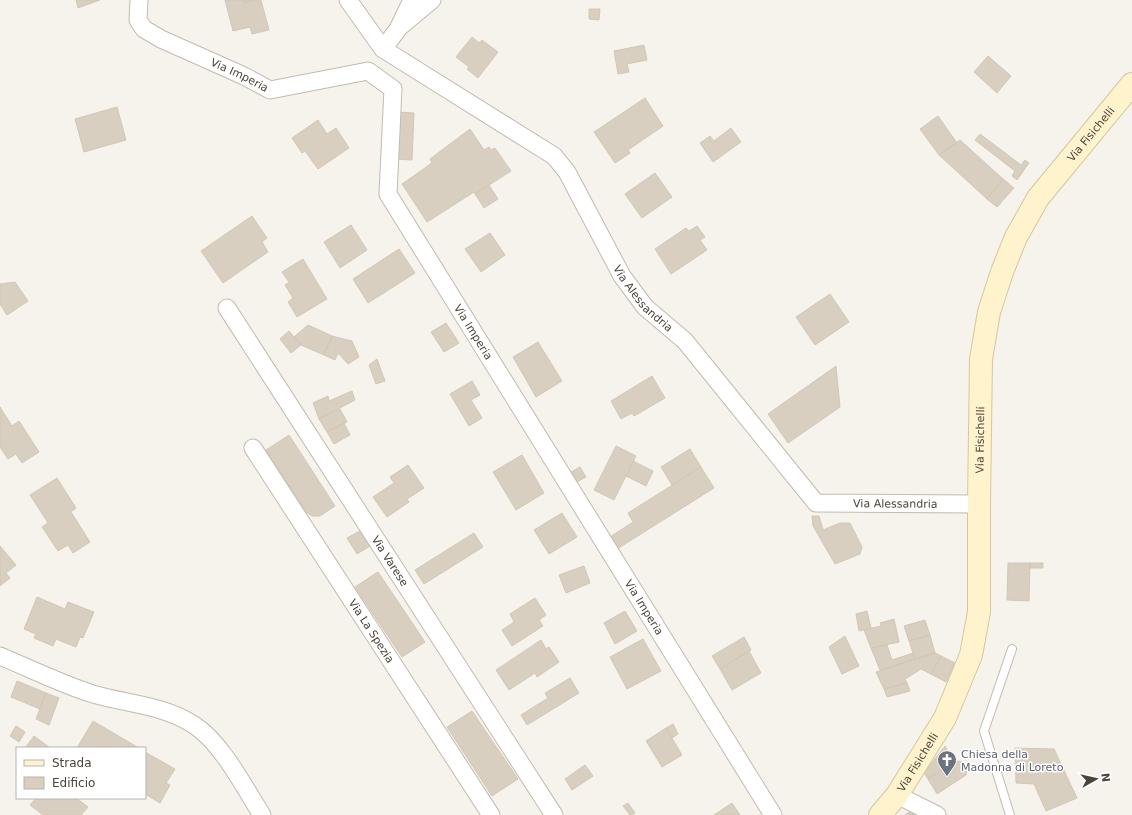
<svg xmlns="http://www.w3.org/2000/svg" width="1132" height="815" font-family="'DejaVu Sans',sans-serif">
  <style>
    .building { fill: #d8cfc1; stroke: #d3c7b4 }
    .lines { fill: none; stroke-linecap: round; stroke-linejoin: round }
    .lane-casing { stroke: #c2bbae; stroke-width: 10 }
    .street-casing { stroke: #c2bbae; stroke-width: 19 }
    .secondary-casing { stroke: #d6c79b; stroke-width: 24 }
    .lane { stroke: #fff; stroke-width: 8 }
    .street { stroke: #fff; stroke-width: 17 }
    .secondary { stroke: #fff3cd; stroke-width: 22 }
    .labels { text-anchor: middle; stroke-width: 3; stroke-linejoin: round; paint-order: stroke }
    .street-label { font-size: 11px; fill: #4b4439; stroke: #fff }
    .worship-label { font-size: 11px; fill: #5b616d; stroke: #fff; text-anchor: start }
  </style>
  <rect width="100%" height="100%" fill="#f6f3ec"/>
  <!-- building -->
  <path class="building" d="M76,0H100L78,8Z
    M225,0H243L244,3L255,0H261L269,30L252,34L250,27L233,31Z
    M243,0H255L244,3Z
    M589,9H600L599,20L589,19Z
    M472,37L479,43L482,40L498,52L478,78L467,69L469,67L456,57Z
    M644,45L647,60L627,64L629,72L618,74L614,51Z
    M988,56L1011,76L997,93L974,72Z
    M645,98L663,126L628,150L630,153L615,163L594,132Z
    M117,107L126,140L84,152L75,119Z
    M398,112L414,113L412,160L396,159Z
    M938,116L957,143L939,155L920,129Z
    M318,120L327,134L336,128L349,148L318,169L305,151L302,153L292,138Z
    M731,128L741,142L713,162L700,143L710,136L714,141Z
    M470,129L484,150L489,147L491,150L495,148L511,171L475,194L474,192L427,222L402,184L432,163L430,159Z
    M980,134L1021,165L1025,160L1029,163L1017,180L1012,176L1015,171L975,140Z
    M960,140L1003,179L987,199L939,155Z
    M655,173L672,197L642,218L625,194Z
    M1003,179L1014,188L997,207L987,199Z
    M489,185L498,199L484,208L475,194Z
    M252,216L267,238L262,242L268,252L223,283L201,251Z
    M351,225L367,250L340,268L324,242Z
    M697,226L705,237L700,240L707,250L671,274L655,249L686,228L689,231Z
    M490,233L505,255L481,272L465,249Z
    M399,249L415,273L368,303L353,279Z
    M303,259L327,299L297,317L288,302L293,298L285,285L289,282L282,272Z
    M15,282L28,301L7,315L0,304V284Z
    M830,294L849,322L815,345L796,317Z
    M446,323L459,343L444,352L431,332Z
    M308,325L332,336L324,355L301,345L294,337Z
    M289,331L301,345L291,353L280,339Z
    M332,336L352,341L359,357L348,364L338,353L335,360L324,355Z
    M538,342L562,381L536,397L513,357Z
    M377,359L385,381L376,384L369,365Z
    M836,366L840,407L788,443L768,414Z
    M652,376L665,398L634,416L632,413L621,419L611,401Z
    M472,381L480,395L471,400L482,418L469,426L450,394Z
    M352,391L355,400L319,419L313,403L328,396L329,401Z
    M0,407L12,426L19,421L39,452L22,463L16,454L8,459L0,447Z
    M340,409L347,422L327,432L319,419Z
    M344,423L350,435L334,444L327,432Z
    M289,435L335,506L320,516H312L306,512L266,450Z
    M616,446L636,456L614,500L594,490Z
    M690,449L701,467L672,485L661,467Z
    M522,455L544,493L516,510L493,472Z
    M633,461L653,471L646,486L626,476Z
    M408,465L424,488L407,499L409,502L387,517L373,497L394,483L390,477Z
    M580,467L586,477L577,482L571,472Z
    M701,467L714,488L617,549L610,537L633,522L628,513Z
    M57,478L76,508L71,512L90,542L73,553L68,545L58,551L42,527L48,523L30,495Z
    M562,513L577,537L549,554L534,530Z
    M812,516H819L823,530L840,523H850L862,547L860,554L835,564L813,526Z
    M360,531L370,546L357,554L347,538Z
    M474,533L483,547L424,584L415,570Z
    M0,546L16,565L6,573L10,578L0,586Z
    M1008,563H1030L1029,601L1007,600Z
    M1030,563H1043V568H1030Z
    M584,566L590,583L566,593L559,575Z
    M378,572L425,642L402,657L355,587Z
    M37,597L65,609L68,602L94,612L83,638L80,637L76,647L56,639L53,646L34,638L36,634L24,629Z
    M535,598L546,615L539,620L543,626L512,646L502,630L514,622L510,614Z
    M625,611L637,631L615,644L604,623Z
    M867,611L871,628L859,631L856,614Z
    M894,619L899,642L871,648L864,630L881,626L880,623Z
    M925,620L930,635L909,641L904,626Z
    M930,635L935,653L915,659L909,641Z
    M845,636L859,666L842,674L829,647Z
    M744,637L751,650L720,669L712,656Z
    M643,639L661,671L627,689L610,657Z
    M541,640L546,649L549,647L559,662L537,677L535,673L509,690L496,670Z
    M887,645L892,660L913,653L915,659L880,670L871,648Z
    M749,651L761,673L732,690L720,669Z
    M935,653L941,656L931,674L921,669L905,679L907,683L884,689L876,672Z
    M941,656L955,663L946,682L931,674Z
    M570,678L579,693L527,725L521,715L548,698L545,693Z
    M17,681L46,693L40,709L11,697Z
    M907,683L910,691L887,697L884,689Z
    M46,693L59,698L49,725L36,719Z
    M472,711L518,779L492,796L447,727Z
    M93,721L139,748H77Z
    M673,724L678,734L672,738L666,728Z
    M16,726L25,732L19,742L10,736Z
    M666,728L682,755L662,767L646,741Z
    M34,736L49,747L48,748H25Z
    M945,746L954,762L928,779L924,773Z
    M1015,748L1054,749L1077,798L1046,811L1034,784L1016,783Z
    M145,752L175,769L166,783L170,785L160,803L145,794Z
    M959,761L964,763L967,767L966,775L937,794L928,779L954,762Z
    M585,765L593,776L572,790L565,779Z
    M36,798H76L88,807L81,815H43L30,805Z
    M628,803L635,813L632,815H630L623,806Z
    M732,803L740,815H714Z
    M909,812L916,815H905Z"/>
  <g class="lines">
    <!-- lane casing -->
    <g class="lane-casing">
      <path id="lane" d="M1010,815L984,731L1012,649"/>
    </g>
    <!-- street casing -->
    <g class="street-casing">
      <g id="street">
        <path id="s1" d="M139,0L138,20L144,29L161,39L244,76L270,90L368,71L393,89L388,194L773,815"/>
        <path id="s2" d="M348,0L383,49L554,156L567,172L622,276L645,307L685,341L816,503L979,504"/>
        <path d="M402,25L432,0"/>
        <path d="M383,49L398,29L412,0"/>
        <path id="s3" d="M227,308L554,815"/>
        <path id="s4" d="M253,448L491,815"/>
        <path d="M0,656C31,669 61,684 93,694C127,704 164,705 194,725C222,743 244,787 262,815"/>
        <path d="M897,795L937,815"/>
      </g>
    </g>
    <!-- secondary casing -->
    <g class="secondary-casing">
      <g id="secondary">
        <path id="s5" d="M880,815L897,795L945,718L971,655L979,612V504L981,359L989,312L1002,272L1016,237L1038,198L1132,84"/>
      </g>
    </g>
    <!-- lane -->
    <use href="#lane" class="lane"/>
    <!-- street -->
    <use href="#street" class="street"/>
    <!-- secondary -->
    <use href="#secondary" class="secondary"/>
  </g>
  <!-- icons -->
  <defs>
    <g id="church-pin" transform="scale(1)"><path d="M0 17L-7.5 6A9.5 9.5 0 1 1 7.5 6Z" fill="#6b7280" stroke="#fff"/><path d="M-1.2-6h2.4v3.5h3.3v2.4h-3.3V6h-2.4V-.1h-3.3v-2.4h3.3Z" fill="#fff"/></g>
  </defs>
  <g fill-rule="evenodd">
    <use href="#church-pin" x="947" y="760"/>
  </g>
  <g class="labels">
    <!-- street labels -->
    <g class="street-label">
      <text dy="4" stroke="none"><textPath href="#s1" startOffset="137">Via Imperia</textPath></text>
      <text dy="4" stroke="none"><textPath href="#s5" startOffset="737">Via Fisichelli</textPath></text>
      <text dy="4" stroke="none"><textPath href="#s2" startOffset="431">Via Alessandria</textPath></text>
      <text dy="4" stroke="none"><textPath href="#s1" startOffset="569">Via Imperia</textPath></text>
      <text dy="4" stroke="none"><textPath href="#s5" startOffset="401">Via Fisichelli</textPath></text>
      <text dy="4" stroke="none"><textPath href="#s2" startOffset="779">Via Alessandria</textPath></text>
      <text dy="4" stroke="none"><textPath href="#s3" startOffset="301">Via Varese</textPath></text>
      <text dy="4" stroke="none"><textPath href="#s1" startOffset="893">Via Imperia</textPath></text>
      <text dy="4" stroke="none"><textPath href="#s4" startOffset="218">Via La Spezia</textPath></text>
      <text dy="4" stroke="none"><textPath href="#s5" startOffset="65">Via Fisichelli</textPath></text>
    </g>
    <!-- worship labels -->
    <g class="worship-label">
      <text x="961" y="758">Chiesa della<tspan x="961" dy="13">Madonna di Loreto</tspan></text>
    </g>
  </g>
  <!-- legend -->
  <rect x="16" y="747" width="130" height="52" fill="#ffffff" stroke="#b7b4b0"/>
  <rect x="24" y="760" width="20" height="6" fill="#fff3cd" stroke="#b7b4b0"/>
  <text x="52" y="767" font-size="12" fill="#4b4439">Strada</text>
  <rect x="24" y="777" width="20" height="12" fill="#d8cfc1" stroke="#b7b4b0"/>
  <text x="52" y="787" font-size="12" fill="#4b4439">Edificio</text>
  <!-- north arrow -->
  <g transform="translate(1096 779) rotate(82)" stroke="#ffffff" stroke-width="3" paint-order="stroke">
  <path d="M0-3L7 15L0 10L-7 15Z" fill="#4b4439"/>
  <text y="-6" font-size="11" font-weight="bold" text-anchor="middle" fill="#4b4439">N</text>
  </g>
</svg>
